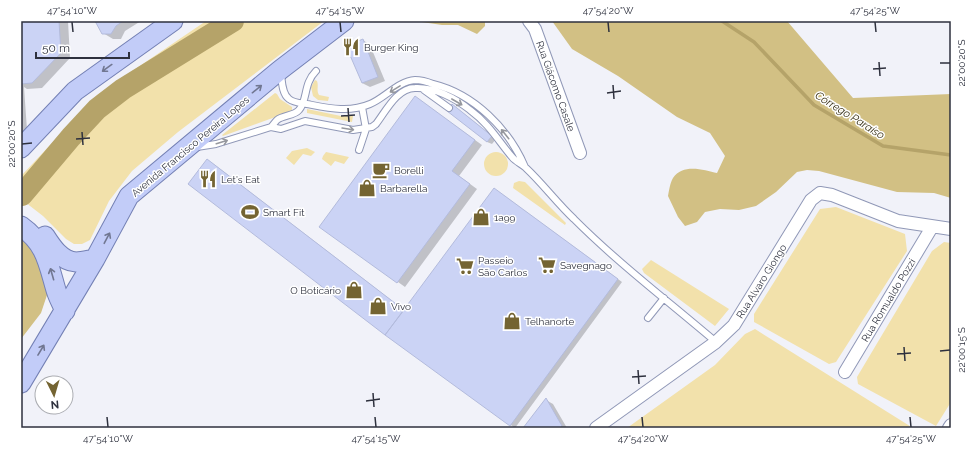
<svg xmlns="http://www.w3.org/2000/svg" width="972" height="449" font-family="Raleway,sans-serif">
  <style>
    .green { fill: #f2e1ab }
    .forest { fill: #d2c084 }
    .shadow { fill: #0003 }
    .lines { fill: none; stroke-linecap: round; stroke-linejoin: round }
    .stream { stroke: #b5a369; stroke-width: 3.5 }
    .river { stroke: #b5a369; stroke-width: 22 }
    .building { fill: #cbd3f5; stroke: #b3bbdc }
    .lane-casing { stroke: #9098b7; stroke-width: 8 }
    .street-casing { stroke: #9098b7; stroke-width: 14 }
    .primary-casing { stroke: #7480b4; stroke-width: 21 }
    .lane { stroke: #fff; stroke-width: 6 }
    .street { stroke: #fff; stroke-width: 12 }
    .primary { stroke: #c2ccf8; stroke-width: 19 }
    .oneway { stroke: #717792 }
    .oneway2 { stroke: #96989e }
    .ticks { fill: none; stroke: #2e313e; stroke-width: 1.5 }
    .labels { text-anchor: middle; stroke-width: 3; stroke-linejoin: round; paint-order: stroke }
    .poi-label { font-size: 10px; fill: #2e313e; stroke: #fff; text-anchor: start }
    .street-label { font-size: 10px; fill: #2e313e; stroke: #fff }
    .water-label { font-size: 11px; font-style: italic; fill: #342c11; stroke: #fff }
    .neatline { fill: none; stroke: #2e313e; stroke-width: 1.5 }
    .ticks-label { font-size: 10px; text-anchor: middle; fill: #2e313e }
  </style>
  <rect width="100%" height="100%" fill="#f1f2f9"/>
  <!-- green -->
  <path class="green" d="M206,21H324L178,132L132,171L109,201L90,240L82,244H74L66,239L43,216L21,199V176L97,95Z
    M315,80L317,81C319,86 316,90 319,95L329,97L328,101L318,100L313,96L311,87Z
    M275,93L277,94L280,99L292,107V111L223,136L222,135Z
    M307,109L341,116H353L352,122L307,113Z
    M307,148L315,152L311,156L303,154L294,165L286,158L292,151Z
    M484 164a12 12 0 1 1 24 0a12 12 0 1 1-24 0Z
    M326,152L349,157L344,164L335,161L331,166L322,159L323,156Z
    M519,181L525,182L566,223L565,225L513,188L514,183Z
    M836,207L905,234L907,251L836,362L829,364L754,322V314L820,209Z
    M944,242L951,243V402L936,426L858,384L857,377L932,251Z
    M651,260L729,309L715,326L644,273L642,269Z
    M755,329L913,428H627L715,365L745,334Z"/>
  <!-- forest -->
  <path class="forest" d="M415,21H485V26L477,34L458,25H442Z
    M552,21H787L853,98L951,94V198L934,193L897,192L819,171L807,170L797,172L776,192L756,206L739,210L720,209L705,212L697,222L685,226L678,217L668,196C669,191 670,183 673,178C683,163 704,170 717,173L725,156L710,133L677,117L618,76L572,49Z
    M21,235L38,252L48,292L41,313L21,339Z"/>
  <!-- shadow -->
  <path class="shadow" d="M21,21H68L70,58L42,88L27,89L24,87L27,130L21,139Z
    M96,21H141L125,31L121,39H113L103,33Z
    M363,40L370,45L385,81L370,87L362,83Z
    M422,102L482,145L459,176L477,189L405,287L321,227Z
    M457,108L496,139L492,144L487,142Z
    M207,160L215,165L404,310L499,192L622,282L515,428L385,334Z
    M546,400L553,404L567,428H524Z"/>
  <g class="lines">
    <!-- stream -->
    <path class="stream" d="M722,21L754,42L814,105L883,146L951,155"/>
    <!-- river -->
    <path class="river" d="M22,195L71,137L97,109L123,89L233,21"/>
  </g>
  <!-- building -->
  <path class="building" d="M21,21H59L61,53L32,83L21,84Z
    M95,21H123L116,26L111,34H102Z
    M363,39L378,77L362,83L346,46Z
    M415,96L475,140L452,171L470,184L397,283L319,227Z
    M452,104L492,136L487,142L447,111Z
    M207,159L404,310L385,335L188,184Z
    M494,188L618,279L510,426L385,335Z
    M546,398L562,426L560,428H523Z"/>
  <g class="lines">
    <!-- lane casing -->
    <g class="lane-casing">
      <path id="lane" d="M281,74C282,82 282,94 289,99C294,103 301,103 307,104C328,108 349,113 370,104C385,98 398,81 415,80C421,80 428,82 433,84C474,94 509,129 525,167
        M424,90L449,108
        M271,127C273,125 275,122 277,120C283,115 294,116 299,110C308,100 303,84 316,71
        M197,147L216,144L271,127L281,129L305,121L353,130L372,127L376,124C386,111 397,88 415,88C434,87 455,98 470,110C489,124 497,139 512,157C516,162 522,164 526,168C543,184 557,203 574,219C618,263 668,301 716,342
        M359,150L366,129L362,107
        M648,318L664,298"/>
    </g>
    <!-- street casing -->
    <g class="street-casing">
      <path id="street" d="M529,21L535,29L580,153
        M845,372L932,227
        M596,428L716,342L734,325L811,200L820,193L832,195L898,221L951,229
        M949,428L951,425"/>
    </g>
    <!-- primary casing -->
    <g class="primary-casing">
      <path id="primary" d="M21,148L75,91L173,21
        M21,226C46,244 48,263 56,290C58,297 62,304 65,311
        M45,236C52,247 61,261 76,262C82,262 89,260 95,259
        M21,383L95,259L129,196L280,70L344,21"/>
    </g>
    <!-- lane -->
    <use href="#lane" class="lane"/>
    <!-- street -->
    <use href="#street" class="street"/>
    <!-- primary -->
    <use href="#primary" class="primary"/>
  </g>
  <!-- one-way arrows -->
  <defs><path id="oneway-shaft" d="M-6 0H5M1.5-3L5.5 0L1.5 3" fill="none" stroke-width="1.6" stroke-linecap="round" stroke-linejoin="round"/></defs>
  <g class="oneway">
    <use href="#oneway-shaft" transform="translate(107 68) rotate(144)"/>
    <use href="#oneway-shaft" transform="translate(257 89) rotate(-39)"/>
    <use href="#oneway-shaft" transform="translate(107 238) rotate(-62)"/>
    <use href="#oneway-shaft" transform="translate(52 274) rotate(-106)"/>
    <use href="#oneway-shaft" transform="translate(41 350) rotate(-59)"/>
  </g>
  <g class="oneway2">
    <use href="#oneway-shaft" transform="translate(395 89) rotate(148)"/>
    <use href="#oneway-shaft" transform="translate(457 102) rotate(30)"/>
    <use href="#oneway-shaft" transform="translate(348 129) rotate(9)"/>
    <use href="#oneway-shaft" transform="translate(505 134) rotate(-129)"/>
    <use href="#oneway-shaft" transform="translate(222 142) rotate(-17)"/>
  </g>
  <!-- ticks -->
  <path class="ticks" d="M72,22L73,32M340,22L341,32M608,22L609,32M875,22L876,32M879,62L880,76M940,63H950M873,69L886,68M613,85L614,99M607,93L621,91M348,108L349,122M341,116L355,115M82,132L83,145M76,139L90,138M22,144L32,143M904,347L905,361M940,351L950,350M897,354L911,353M638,370L639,384M632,377L646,376M373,393L374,407M366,401L380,399M107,417L108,427M375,417L376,427M642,417L643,427M910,417L911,427"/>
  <!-- icons -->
  <defs>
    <g id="restaurant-bare" transform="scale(1.38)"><path d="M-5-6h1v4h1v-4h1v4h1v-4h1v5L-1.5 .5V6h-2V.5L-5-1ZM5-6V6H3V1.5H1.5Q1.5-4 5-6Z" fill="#746432" stroke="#fff" stroke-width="2.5" paint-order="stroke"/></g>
    <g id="cafe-bare" transform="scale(1.38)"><path d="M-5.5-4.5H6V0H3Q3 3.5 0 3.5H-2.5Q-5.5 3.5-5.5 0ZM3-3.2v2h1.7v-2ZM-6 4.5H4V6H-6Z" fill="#746432" stroke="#fff" stroke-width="2.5" paint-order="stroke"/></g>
    <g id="shop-bare" transform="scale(1.38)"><path d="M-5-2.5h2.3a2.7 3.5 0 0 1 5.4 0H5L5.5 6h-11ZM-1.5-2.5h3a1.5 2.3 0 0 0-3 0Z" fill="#746432" stroke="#fff" stroke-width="2.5" paint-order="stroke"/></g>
    <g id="stadium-bare" transform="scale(1.38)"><path d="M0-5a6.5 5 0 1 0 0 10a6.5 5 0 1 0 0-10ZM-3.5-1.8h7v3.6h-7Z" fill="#746432" stroke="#fff" stroke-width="2.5" paint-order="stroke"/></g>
    <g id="supermarket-bare" transform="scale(1.38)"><path d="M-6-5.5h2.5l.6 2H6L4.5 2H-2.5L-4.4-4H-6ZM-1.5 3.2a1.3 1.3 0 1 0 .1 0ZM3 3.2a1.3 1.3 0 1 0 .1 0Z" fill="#746432" stroke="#fff" stroke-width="2.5" paint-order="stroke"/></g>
  </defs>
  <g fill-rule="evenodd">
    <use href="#restaurant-bare" x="351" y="47"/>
    <use href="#cafe-bare" x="381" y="170"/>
    <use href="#restaurant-bare" x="208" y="179"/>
    <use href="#shop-bare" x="367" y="188"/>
    <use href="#stadium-bare" x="250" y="212"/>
    <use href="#shop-bare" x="481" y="217"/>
    <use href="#supermarket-bare" x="547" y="265"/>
    <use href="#supermarket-bare" x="465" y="266"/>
    <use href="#shop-bare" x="354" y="290"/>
    <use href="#shop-bare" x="378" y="306"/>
    <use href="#shop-bare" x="512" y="321"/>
  </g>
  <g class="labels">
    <!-- poi labels -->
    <g class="poi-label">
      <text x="364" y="51">Burger King</text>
      <text x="394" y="174">Borelli</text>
      <text x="221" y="183">Let's Eat</text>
      <text x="380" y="192">Barbarella</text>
      <text x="263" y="216">Smart Fit</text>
      <text x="494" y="221">1a99</text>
      <text x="478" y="264">Passeio<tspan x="478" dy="12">São Carlos</tspan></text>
      <text x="560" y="269">Savegnago</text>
      <text x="341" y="294" text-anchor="end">O Boticário</text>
      <text x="391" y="310">Vivo</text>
      <text x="525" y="325">Telhanorte</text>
    </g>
    <!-- street labels -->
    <g class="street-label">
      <text transform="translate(556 86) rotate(70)" y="4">Rua Giácomo Casale</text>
      <text transform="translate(190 146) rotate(-40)" y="4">Avenida Francisco Pereira Lopes</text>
      <text transform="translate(761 281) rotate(-58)" y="4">Rua Alvaro Giongo</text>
      <text transform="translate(888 300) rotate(-59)" y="4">Rua Romualdo Pozzi</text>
    </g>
    <!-- water labels -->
    <g class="water-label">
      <text transform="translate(850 115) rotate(32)" y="4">Córrego Paraíso</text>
    </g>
  </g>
  <!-- border -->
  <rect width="972" height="449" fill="none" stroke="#ffffff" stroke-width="44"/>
  <!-- north arrow -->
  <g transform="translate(54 395) rotate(175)"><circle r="19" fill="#ffffff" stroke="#abadb2"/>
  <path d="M0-3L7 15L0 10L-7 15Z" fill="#746432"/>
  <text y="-6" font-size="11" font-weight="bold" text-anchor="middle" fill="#2e313e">N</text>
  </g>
  <!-- scale -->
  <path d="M36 52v6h93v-6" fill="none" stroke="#2e313e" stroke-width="2"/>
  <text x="42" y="52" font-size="12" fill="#2e313e" stroke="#ffffff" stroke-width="3" paint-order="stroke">50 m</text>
  <rect x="22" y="22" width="928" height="405" class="neatline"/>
  <g class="ticks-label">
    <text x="72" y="14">47°54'10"W</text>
    <text x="340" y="14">47°54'15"W</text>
    <text x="608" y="14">47°54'20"W</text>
    <text x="875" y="14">47°54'25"W</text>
    <text transform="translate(961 63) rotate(-90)" y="4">22°00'20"S</text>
    <text transform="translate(11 144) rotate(-90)" y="4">22°00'20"S</text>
    <text transform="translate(961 350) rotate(-90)" y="4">22°00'15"S</text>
    <text x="108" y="442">47°54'10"W</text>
    <text x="376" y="442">47°54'15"W</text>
    <text x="643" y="442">47°54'20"W</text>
    <text x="911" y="442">47°54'25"W</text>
  </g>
</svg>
